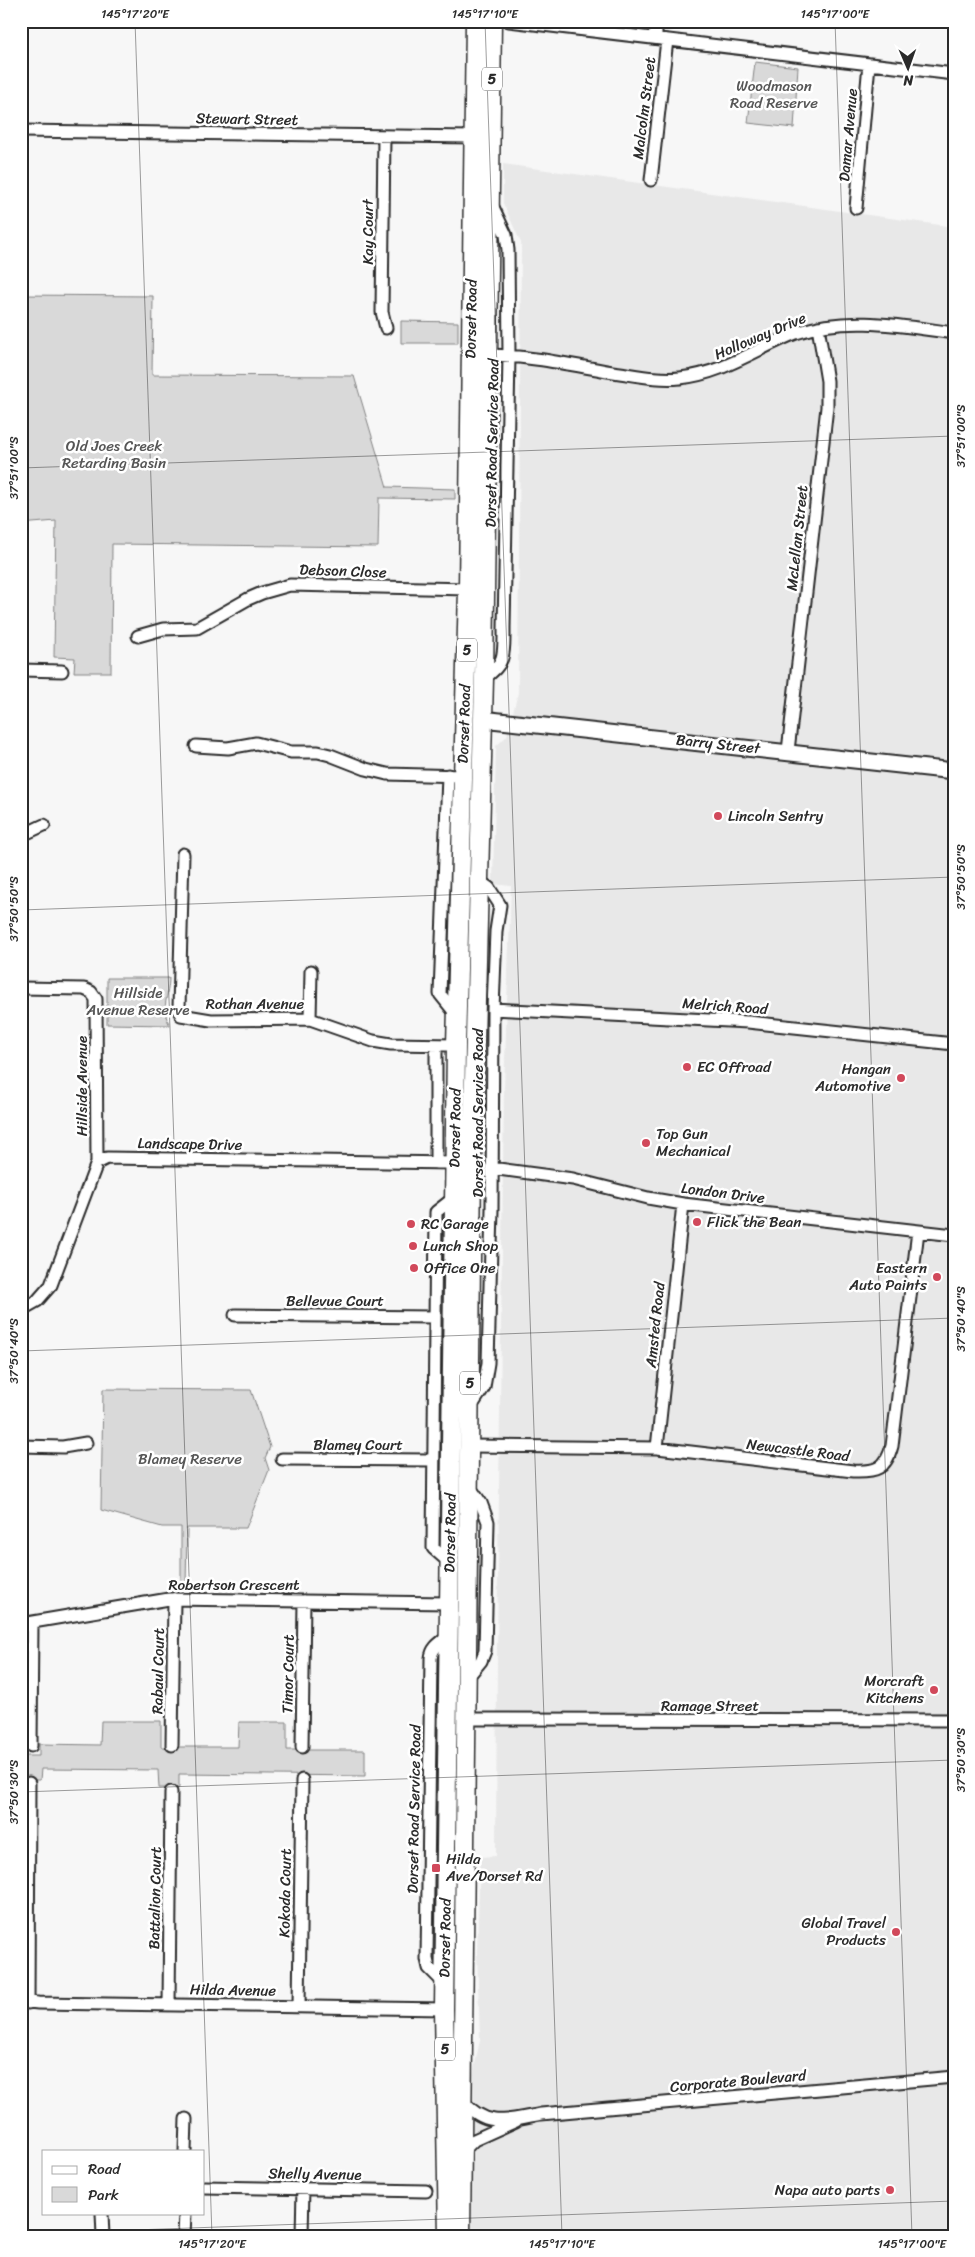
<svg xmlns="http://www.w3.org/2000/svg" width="975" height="2257" font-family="Sriracha,sans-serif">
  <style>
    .built { fill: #e8e8e8 }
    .green { fill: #d9d9d9; stroke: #828282 }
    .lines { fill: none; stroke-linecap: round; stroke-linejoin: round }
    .minor-casing { stroke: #2b2b2b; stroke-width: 15 }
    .secondary-casing { stroke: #2b2b2b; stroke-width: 19 }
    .primary-casing { stroke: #2b2b2b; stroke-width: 21 }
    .minor { stroke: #fff; stroke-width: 11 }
    .secondary { stroke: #fff; stroke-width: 15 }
    .primary { stroke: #fff; stroke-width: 18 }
    .ticks { fill: none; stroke: #2b2b2b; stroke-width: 1; stroke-opacity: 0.45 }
    .poi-dot { fill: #d1495b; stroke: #fff; stroke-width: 2 }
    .labels { text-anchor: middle; stroke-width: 5; stroke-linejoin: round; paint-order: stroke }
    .shield { fill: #fff; stroke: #6b6b6b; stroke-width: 1 }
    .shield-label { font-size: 14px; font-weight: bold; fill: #2b2b2b }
    .park-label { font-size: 15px; fill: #565656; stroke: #fff }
    .street-label { font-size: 15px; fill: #2b2b2b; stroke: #fff }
    .poi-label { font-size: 15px; fill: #2b2b2b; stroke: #fff; text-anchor: start }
    .neatline { fill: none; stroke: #2b2b2b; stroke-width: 2 }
    .ticks-label { font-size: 12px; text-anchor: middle; fill: #2b2b2b }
  </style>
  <rect width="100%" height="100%" fill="#f7f7f7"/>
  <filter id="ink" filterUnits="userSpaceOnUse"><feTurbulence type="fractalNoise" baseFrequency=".02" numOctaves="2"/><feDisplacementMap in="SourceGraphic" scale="10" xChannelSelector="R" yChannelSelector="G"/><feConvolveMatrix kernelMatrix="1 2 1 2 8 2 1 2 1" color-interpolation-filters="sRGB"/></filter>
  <g filter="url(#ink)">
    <!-- built -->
    <path class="built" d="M503,164L954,227V2236H470L466,2108L480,2040L477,1953L480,1857L496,1856L497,1652L504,1089L511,886L493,884L496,746L507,736L518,693L521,243L503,203Z"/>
    <!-- green -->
    <path class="green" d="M755,62L798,67L794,128L748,123Z
      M21,295L153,296L152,375L354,376L387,487L455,489V499L379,498L378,547L112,544L111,672H74L75,658L54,657L56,521L21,524Z
      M401,321L458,322V343H401Z
      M107,978H169C169,995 160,1009 170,1025L107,1024Z
      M103,1389L251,1390L270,1447L265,1458L269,1470L246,1528H187L186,1587L181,1586V1527H162L101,1510Z
      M101,1721H161V1747H238L239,1722H287V1750H365V1776L179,1774V1788H159L158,1770L41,1769L40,1780H21V1756H39V1744L100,1745Z"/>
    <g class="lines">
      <!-- minor casing -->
      <g class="minor-casing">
        <path id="minor" d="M509,21L954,74
          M656,38V21
          M21,131L473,137
          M384,136L382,312L386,328
          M651,180L667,40
          M856,208L869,64
          M488,355C533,356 576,366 620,373C640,376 660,380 680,378C725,373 755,349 796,333C847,315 902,326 954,333
          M138,636L163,629L197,628L248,599L262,593L290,585L468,589
          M21,670L62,671
          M484,678C506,664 504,653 504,628L509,356L508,250L506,235L492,205
          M196,746L228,748L256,743L291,752H318L330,755L366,769L387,774L463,776
          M788,751L827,407V381L818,327
          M448,775L440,994L456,1014
          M21,831L29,832L44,825
          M183,854L179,1008L181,1015L211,1020L310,1019L373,1041L391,1044L456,1045
          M21,988L84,989L91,992L96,999L97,1163
          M493,1009L748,1022L954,1044
          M310,1019L311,971
          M436,1163V1045
          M491,1168L573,1179L648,1198L683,1204L954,1235
          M21,1310L37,1301L51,1285L97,1163L107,1158L454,1163
          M235,1315L435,1317
          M471,1407L484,1387L488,1363L492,1209L493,1009L496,931L500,905L489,888L479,881
          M21,1446L63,1447L86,1443
          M470,1446L657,1448L853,1471C876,1472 886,1469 892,1446L918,1231
          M657,1448L683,1204
          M282,1459L433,1460
          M449,1562L433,1548L436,1212L455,1197
          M21,1624L169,1599L449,1603
          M467,1678L481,1661L485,1651L488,1522L481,1503L469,1486
          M467,1719L954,1720
          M172,1745L174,1599
          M31,1746L32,1622
          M302,1747L304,1601
          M445,1984L429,1968L427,1959L431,1658C432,1647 440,1643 449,1636
          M21,2001L38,2003L444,2009
          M28,2003L29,1783
          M169,2005L171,1792
          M299,2006L302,1780
          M463,2101C486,2129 509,2120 541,2114L954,2077
          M185,2151L186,2119
          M462,2152L474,2140L516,2121
          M204,2187L426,2191
          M102,2213L103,2236
          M184,2236L185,2213
          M302,2236L303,2188"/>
      </g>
      <!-- secondary casing -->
      <g class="secondary-casing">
        <path id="secondary" d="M482,719L954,771"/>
      </g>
      <!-- primary casing -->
      <g class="primary-casing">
        <path id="primary" d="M448,2236L444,2009L456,1045L468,589L475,21
          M461,2236L472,1162L484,678L492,21"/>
      </g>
      <!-- minor -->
      <use href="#minor" class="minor"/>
      <!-- secondary -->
      <use href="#secondary" class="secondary"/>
      <!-- primary -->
      <use href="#primary" class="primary"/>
    </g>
  </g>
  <!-- ticks -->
  <path class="ticks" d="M135,21L212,2236M485,21L562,2236M835,21L912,2236M21,27L183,21M21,468L954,436M21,910L954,877M21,1351L954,1318M21,1792L954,1760M21,2234L954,2201"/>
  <!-- markers -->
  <g class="poi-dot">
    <circle cx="718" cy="816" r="5"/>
    <circle cx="687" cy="1067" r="5"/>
    <circle cx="901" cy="1078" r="5"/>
    <circle cx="646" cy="1143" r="5"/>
    <circle cx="697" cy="1222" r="5"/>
    <circle cx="411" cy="1224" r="5"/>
    <circle cx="413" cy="1246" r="5"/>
    <circle cx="414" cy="1268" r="5"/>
    <circle cx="937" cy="1277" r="5"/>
    <circle cx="934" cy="1690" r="5"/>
    <rect x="431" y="1863" width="10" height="10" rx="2.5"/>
    <circle cx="896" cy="1932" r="5"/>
    <circle cx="890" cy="2190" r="5"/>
  </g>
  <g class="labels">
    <!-- shield labels -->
    <g class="shield">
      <rect x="482" y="67.5" width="20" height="23" rx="4"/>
      <rect x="457" y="638.5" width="20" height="23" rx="4"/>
      <rect x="460" y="1371.5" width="20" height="23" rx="4"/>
      <rect x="435" y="2037.5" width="20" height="23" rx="4"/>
    </g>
    <g class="shield-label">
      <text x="492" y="84">5</text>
      <text x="467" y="655">5</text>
      <text x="470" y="1388">5</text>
      <text x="445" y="2054">5</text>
    </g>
    <!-- park labels -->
    <g class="park-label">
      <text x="774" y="91">Woodmason<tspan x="774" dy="17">Road Reserve</tspan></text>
      <text x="114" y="451">Old Joes Creek<tspan x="114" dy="17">Retarding Basin</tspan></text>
      <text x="138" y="998">Hillside<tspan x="138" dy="17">Avenue Reserve</tspan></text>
      <text x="190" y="1464">Blamey Reserve</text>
    </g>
    <!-- street labels -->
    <g class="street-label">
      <text transform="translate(644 108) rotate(-83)" y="5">Malcolm Street</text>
      <text transform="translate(247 119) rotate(1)" y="5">Stewart Street</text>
      <text transform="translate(848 135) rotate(-85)" y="5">Damar Avenue</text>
      <text transform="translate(368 232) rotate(-90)" y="5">Kay Court</text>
      <text transform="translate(471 319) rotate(-89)" y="5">Dorset Road</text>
      <text transform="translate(760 336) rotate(-23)" y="5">Holloway Drive</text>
      <text transform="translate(492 443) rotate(-89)" y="5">Dorset Road Service Road</text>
      <text transform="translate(797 538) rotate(-84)" y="5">McLellan Street</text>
      <text transform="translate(343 571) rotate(2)" y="5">Debson Close</text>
      <text transform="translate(464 724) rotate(-88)" y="5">Dorset Road</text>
      <text transform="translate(718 744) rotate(6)" y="5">Barry Street</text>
      <text x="255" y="1009">Rothan Avenue</text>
      <text transform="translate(725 1006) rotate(4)" y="5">Melrich Road</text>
      <text transform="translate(82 1086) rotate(-90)" y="5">Hillside Avenue</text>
      <text transform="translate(478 1113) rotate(-90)" y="5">Dorset Road Service Road</text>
      <text transform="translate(455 1128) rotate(-89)" y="5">Dorset Road</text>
      <text transform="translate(190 1144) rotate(1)" y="5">Landscape Drive</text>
      <text transform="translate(723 1193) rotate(7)" y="5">London Drive</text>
      <text x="335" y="1306">Bellevue Court</text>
      <text transform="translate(655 1325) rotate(-84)" y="5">Amsted Road</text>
      <text x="358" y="1450">Blamey Court</text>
      <text transform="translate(798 1450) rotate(7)" y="5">Newcastle Road</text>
      <text transform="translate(450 1533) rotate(-89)" y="5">Dorset Road</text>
      <text x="234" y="1590">Robertson Crescent</text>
      <text transform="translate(158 1671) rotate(-89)" y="5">Rabaul Court</text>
      <text transform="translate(288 1674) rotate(-89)" y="5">Timor Court</text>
      <text x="710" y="1711">Ramage Street</text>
      <text transform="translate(414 1809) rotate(-89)" y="5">Dorset Road Service Road</text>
      <text transform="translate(285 1893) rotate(-89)" y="5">Kokoda Court</text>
      <text transform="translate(155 1898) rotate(-89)" y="5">Battalion Court</text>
      <text transform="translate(445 1938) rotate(-89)" y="5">Dorset Road</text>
      <text transform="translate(233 1990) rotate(1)" y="5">Hilda Avenue</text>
      <text transform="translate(738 2081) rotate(-5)" y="5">Corporate Boulevard</text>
      <text transform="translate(315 2174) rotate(1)" y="5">Shelly Avenue</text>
    </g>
    <!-- poi labels -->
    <g class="poi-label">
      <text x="728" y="821">Lincoln Sentry</text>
      <text x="697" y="1072">EC Offroad</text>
      <text x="891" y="1074" text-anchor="end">Hangan<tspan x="891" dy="17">Automotive</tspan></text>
      <text x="656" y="1139">Top Gun<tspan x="656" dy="17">Mechanical</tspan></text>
      <text x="707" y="1227">Flick the Bean</text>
      <text x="421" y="1229">RC Garage</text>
      <text x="423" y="1251">Lunch Shop</text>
      <text x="424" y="1273">Office One</text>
      <text x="927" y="1273" text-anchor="end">Eastern<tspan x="927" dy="17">Auto Paints</tspan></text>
      <text x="924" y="1686" text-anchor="end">Morcraft<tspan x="924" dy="17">Kitchens</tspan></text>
      <text x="446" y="1864">Hilda<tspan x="446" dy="17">Ave/Dorset Rd</tspan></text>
      <text x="886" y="1928" text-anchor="end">Global Travel<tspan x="886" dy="17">Products</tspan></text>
      <text x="880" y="2195" text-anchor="end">Napa auto parts</text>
    </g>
  </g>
  <!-- margin -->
  <rect width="975" height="2257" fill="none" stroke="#fff" stroke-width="55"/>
  <!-- legend -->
  <rect x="42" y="2150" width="162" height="65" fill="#ffffff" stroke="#aaaaaa"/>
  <rect x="52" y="2166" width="25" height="8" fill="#ffffff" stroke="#aaaaaa"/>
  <text x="88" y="2174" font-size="15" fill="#2b2b2b">Road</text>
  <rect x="52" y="2187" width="25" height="15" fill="#d9d9d9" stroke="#aaaaaa"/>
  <text x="88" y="2200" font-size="15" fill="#2b2b2b">Park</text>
  <!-- north arrow -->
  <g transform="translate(908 68) rotate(178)" stroke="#ffffff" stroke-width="4" paint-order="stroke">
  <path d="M0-4L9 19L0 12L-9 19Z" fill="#2b2b2b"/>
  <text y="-8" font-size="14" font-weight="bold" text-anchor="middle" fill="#2b2b2b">N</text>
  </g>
  <rect x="28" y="28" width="920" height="2202" class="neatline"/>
  <g class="ticks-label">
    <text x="135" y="18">145°17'20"E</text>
    <text x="485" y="18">145°17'10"E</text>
    <text x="835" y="18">145°17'00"E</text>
    <text transform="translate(961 436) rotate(-90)" y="4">37°51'00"S</text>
    <text transform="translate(14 468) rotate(-90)" y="4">37°51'00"S</text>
    <text transform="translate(961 877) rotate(-90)" y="4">37°50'50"S</text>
    <text transform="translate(14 909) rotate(-90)" y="4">37°50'50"S</text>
    <text transform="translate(961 1319) rotate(-90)" y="4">37°50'40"S</text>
    <text transform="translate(14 1351) rotate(-90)" y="4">37°50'40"S</text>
    <text transform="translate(961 1760) rotate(-90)" y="4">37°50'30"S</text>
    <text transform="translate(14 1792) rotate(-90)" y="4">37°50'30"S</text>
    <text x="212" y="2248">145°17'20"E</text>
    <text x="562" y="2248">145°17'10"E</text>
    <text x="912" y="2248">145°17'00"E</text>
  </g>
</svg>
